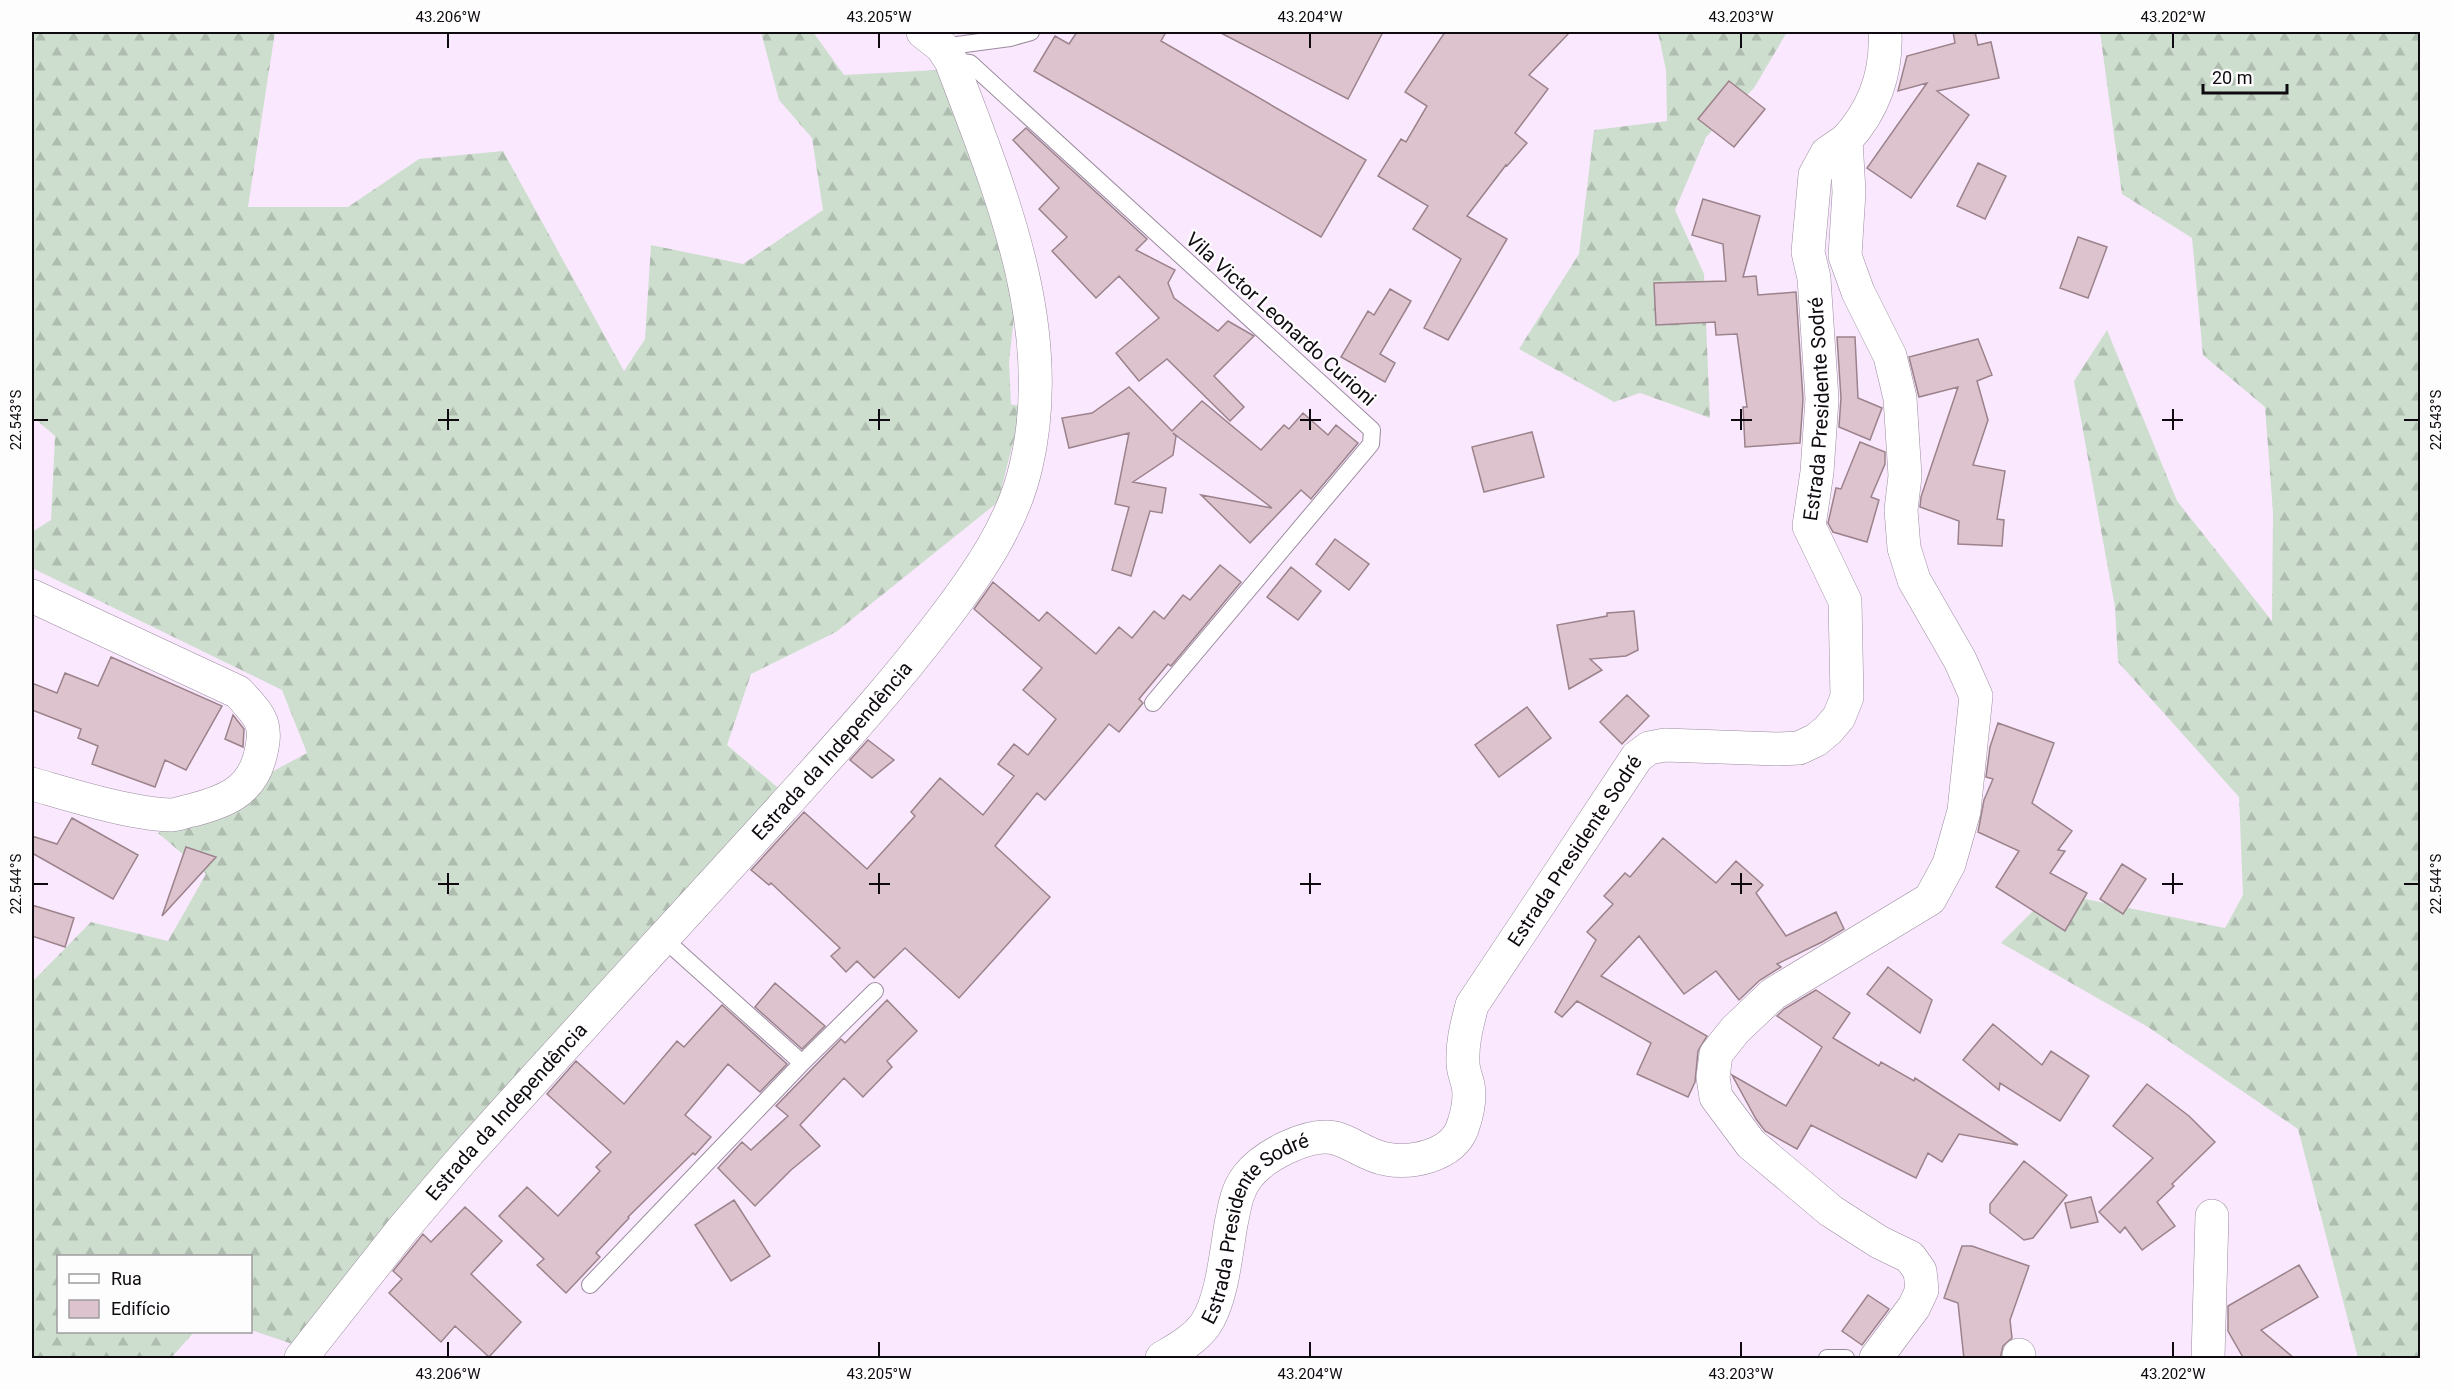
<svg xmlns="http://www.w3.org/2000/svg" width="2452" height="1390" font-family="Roboto,sans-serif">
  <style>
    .forest { fill: url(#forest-firs) }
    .building { fill: #ddc3cd; stroke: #9b828b; stroke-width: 1.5 }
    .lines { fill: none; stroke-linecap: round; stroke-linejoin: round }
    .service-casing { stroke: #9b8b9f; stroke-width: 18 }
    .minor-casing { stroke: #9b8b9f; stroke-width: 34 }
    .tertiary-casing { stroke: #9b8b9f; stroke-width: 34 }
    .service { stroke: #fff; stroke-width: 16 }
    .minor { stroke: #fff; stroke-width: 33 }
    .tertiary { stroke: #fff; stroke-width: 33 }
    .ticks { fill: none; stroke: #0f0a10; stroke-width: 2 }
    .labels { text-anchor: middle; stroke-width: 4.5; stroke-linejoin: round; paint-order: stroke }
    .street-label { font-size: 20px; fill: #0f0a10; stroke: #fdfdfd }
    .neatline { fill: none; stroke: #0f0a10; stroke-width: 2 }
    .ticks-label { font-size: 15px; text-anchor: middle; fill: #0f0a10 }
  </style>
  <defs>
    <pattern id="forest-firs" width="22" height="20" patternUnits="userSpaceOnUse" patternTransform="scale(1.5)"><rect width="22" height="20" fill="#cddece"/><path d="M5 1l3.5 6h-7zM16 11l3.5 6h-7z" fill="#afbdb0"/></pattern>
  </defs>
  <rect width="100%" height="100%" fill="#fae9fe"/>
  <!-- forest -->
  <path class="forest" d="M32,32H275L248,207H348L419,159L503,151L624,371L645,339L651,245L743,264L823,210L812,138L779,100L761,32H813L844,75L938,70L1018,281L1009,362L1011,404L1022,407L998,502L836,632L751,674L727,745L789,797L301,1347L251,1330L250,1256H58V1332H194L171,1358H32V982L91,922L168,941L206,874L158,833L307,753L282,690L32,568V532L51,520L55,436L32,416Z
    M1658,32H1787L1754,88L1706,137L1675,210L1704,274L1710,418L1640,393L1614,402L1519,349L1579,254L1594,130L1667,121L1666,70Z
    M2100,32H2420V1358H2358L2298,1129L2148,1027L2001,943L2052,892L2225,928L2243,895L2239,797L2118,662L2115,607L2074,381L2107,330L2177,501L2272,621L2273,512L2265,407L2203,355L2192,238L2122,194Z"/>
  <!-- building -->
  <path class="building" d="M1077,32H1166L1161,41L1366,160L1321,237L1034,71L1055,36L1069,44Z
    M1219,32H1383L1348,99Z
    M1445,32H1570L1529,75L1548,89L1515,133L1527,143L1507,166L1506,165L1467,216L1507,239L1448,340L1424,328L1461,259L1413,229L1428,206L1378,176L1401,139L1406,142L1427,106L1405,92Z
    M1953,32H1975L1978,45L1991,42L1999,78L1937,91L1969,115L1911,198L1867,168L1927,83L1898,91L1907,56L1955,43Z
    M1729,81L1765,109L1734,147L1698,119Z
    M1026,128L1147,239L1136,250L1175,270L1168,283L1174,298L1218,331L1228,321L1254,336L1214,376L1244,407L1230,421L1167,359L1139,381L1116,353L1159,318L1119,276L1096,298L1052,251L1067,237L1039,209L1059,188L1013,140Z
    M1978,163L2006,176L1985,219L1957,206Z
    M1703,199L1760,216L1743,277L1756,276L1758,295L1796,292L1803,399L1800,443L1745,447L1743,407H1747L1737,334L1716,335L1715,322L1656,325L1654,283L1726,281L1723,244L1692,235Z
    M2078,237L2107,247L2088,298L2060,288Z
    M1390,289L1411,301L1380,354L1395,363L1385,382L1341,357L1368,311L1374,315Z
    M1837,337H1855L1858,398L1882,408L1870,440L1839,427L1841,398Z
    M1978,339L1992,375L1977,381L1988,420L1973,465L2005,471L1997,519L2004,520L2002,546L1958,544L1959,521L1920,507L1921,497L1958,387L1919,397L1909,357Z
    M1129,387L1172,431L1202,401L1261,450L1284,425L1289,429L1303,413L1328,435L1336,425L1358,443L1311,499L1301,490L1250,543L1201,495L1272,508L1173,433L1176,436L1173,455L1133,482L1166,488L1162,513L1150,511L1131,576L1112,570L1129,507L1115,504L1129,433L1069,448L1062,418L1092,413Z
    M1532,432L1544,477L1484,492L1472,447Z
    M1860,442L1885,452V464L1871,497L1879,500L1867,542L1833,532L1828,523L1836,488L1841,489Z
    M1335,539L1369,564L1349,590L1316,564Z
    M1220,565L1241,582L1171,666L1168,664L1139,699L1143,703L1119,732L1109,724L1045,800L1037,793L995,846L1050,897L959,998L905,948L874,978L857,961L846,972L831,956L840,948L771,883L769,885L751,870L804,812L867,869L915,816L911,812L940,778L983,815L1014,776L998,764L1014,744L1028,755L1056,719L1023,690L1042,668L974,609L993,582L1039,621L1047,612L1096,654L1119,627L1132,638L1154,611L1164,619L1183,595L1190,600Z
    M1291,567L1321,591L1298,620L1267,597Z
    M1634,611L1638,650L1626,656L1590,659L1602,670L1569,689L1557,625L1607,616V613Z
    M111,657L222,706L186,770L165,760L155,787L92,764L98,746L78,738L81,729L32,710V683L57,693L65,673L98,686Z
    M1627,695L1649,716L1622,744L1600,722Z
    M1527,707L1551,738L1499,777L1475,745Z
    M233,715L244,729L243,747L225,739Z
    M1998,723L2054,743L2032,803L2072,831L2058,850L2065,851L2050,873L2087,893L2065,931L1996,887L2019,851L1978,832L1984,800L1993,779L1986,777L1990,747Z
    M868,740L894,760L872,778L850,760Z
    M72,818L138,855L113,899L32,853V836L57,844Z
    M1663,838L1716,883L1736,861L1763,885L1756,893L1786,936L1836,912L1844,929L1822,942L1777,964L1781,967L1760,980L1739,1000L1716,971L1684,994L1639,936L1601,976L1707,1036L1698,1051L1695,1082L1688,1097L1637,1074L1651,1043L1577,1001L1562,1017L1555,1012L1596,940L1587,932L1613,904L1604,896L1625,873L1630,877Z
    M186,847L216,857L162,916Z
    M2122,864L2146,879L2123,914L2100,899Z
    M32,905L74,918L65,947L32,936Z
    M1888,967L1932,1000L1920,1033L1867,994Z
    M775,983L825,1026L802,1049L755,1007Z
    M1816,990L1850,1013L1833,1038L1879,1066L1881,1062L1914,1081L1915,1078L2018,1145L1959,1134L1942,1162L1928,1153L1916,1178L1811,1125L1797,1149L1765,1131L1756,1119L1732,1075L1786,1106L1822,1047L1777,1016L1784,1009Z
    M887,1000L917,1031L887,1061L892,1067L863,1097L844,1078L800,1125L820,1146L791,1170L755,1206L718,1168L742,1142L751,1150L788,1116L776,1106L841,1039L845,1043Z
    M722,1005L787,1064L760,1092L728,1064L685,1115L711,1137L695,1155L693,1153L628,1217L629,1218L596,1253L600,1257L566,1293L537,1265L544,1259L499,1216L527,1187L558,1216L600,1171L596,1167L611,1152L547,1094L576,1061L624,1104L677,1041L684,1047Z
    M1993,1024L2042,1065L2051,1051L2089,1076L2060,1121L2000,1083L1999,1090L1963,1060Z
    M2147,1084L2189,1116L2215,1142L2172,1184L2174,1186L2157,1202L2175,1226L2142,1250L2125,1227L2120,1233L2099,1212L2153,1158L2113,1126Z
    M2024,1161L2067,1195L2033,1238L2024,1240L1990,1213V1204Z
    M2091,1197L2098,1222L2071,1228L2065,1203Z
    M734,1200L770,1256L731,1281L695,1225Z
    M465,1207L502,1241L471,1274L521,1322L489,1357L455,1326L441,1342L389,1293L402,1279L393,1271L423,1234L431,1242Z
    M1962,1246H1972L2029,1266L2010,1320L2012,1338L2003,1346L2000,1359H1964L1958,1303L1944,1298Z
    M2299,1265L2318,1297L2261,1330L2295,1359H2244L2228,1331V1306Z
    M1868,1295L1889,1309L1862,1345L1842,1331Z"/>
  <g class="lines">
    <!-- service casing -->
    <g class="service-casing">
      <path id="service" d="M942,47L1010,38L1031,32
        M951,61L970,63L1372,430L1371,444L1153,703
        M802,1063L875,991
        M590,1285L802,1063L664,939
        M1827,1358H1846"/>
    </g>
    <!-- minor casing -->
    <g class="minor-casing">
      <g id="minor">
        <path d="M32,596L238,692C262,718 269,724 259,760C249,793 223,802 193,810C186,811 178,815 171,815C130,814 71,795 32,784"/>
        <path d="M2019,1355V1358"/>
        <path id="s1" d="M1162,1358C1177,1349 1194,1340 1205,1325C1222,1301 1226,1253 1231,1224C1235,1206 1236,1192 1247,1177C1263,1156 1308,1132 1335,1138C1353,1143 1368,1156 1386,1159C1411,1164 1451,1156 1462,1129C1467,1115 1471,1100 1468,1085C1466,1077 1463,1070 1463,1063C1462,1042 1467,1025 1472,1005L1637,757L1649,748L1665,745L1777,749L1799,748L1816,740L1828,730L1839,717L1847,697L1845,601L1809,526L1817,472L1822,399L1814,278L1808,252L1815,175L1827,153L1846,140"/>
        <path d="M2208,1358L2212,1216"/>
      </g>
    </g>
    <!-- tertiary casing -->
    <g class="tertiary-casing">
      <g id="tertiary">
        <path id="s2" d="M301,1358L402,1230L459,1163C565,1044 674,927 781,809C836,748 891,688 941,622C977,575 1013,524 1026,466C1059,327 999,188 951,61L942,47L923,32"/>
        <path d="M1876,1358L1914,1307L1922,1290L1920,1271L1910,1257L1879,1242L1831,1211L1751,1144L1716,1097L1713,1077L1716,1054L1735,1030L1773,994L1930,899L1949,864L1964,811L1976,696L1960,660L1914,580L1904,548L1901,510L1905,476L1900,398L1890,356L1858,292L1845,256L1849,192L1846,140C1874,110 1887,72 1885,32"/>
      </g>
    </g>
    <!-- service -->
    <use href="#service" class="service"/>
    <!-- minor -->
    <use href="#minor" class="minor"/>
    <!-- tertiary -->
    <use href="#tertiary" class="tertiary"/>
  </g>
  <!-- ticks -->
  <path class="ticks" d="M448,33V48M879,33V48M1310,33V48M1741,33V48M2173,33V48M448,409V430M879,409V430M1310,409V430M1741,409V430M2173,409V430M33,420H48M438,420H459M869,420H890M1300,420H1321M1731,420H1752M2162,420H2183M2404,420H2419M448,873V894M879,873V894M1310,873V894M1741,873V894M2173,873V894M33,884H48M438,884H459M869,884H890M1300,884H1321M1731,884H1752M2162,884H2183M2404,884H2419M448,1342V1357M879,1342V1357M1310,1342V1357M1741,1342V1357M2173,1342V1357"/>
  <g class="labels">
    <!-- street labels -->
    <g class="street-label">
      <text transform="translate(1281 319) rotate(42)" y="7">Vila Victor Leonardo Curioni</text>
      <text dy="7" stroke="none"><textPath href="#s1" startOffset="1412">Estrada Presidente Sodré</textPath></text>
      <text dy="7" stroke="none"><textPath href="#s2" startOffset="807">Estrada da Independência</textPath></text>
      <text dy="7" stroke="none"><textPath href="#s1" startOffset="764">Estrada Presidente Sodré</textPath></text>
      <text dy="7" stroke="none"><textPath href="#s2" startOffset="321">Estrada da Independência</textPath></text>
      <text dy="7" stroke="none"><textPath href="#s1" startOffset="170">Estrada Presidente Sodré</textPath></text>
    </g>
  </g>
  <!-- border -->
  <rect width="2452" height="1390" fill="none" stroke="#fdfdfd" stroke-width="66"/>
  <!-- legend -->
  <rect x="57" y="1255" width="195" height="78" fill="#fdfdfd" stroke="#9e9c9e" stroke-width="1.5"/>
  <rect x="69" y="1274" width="30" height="9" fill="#ffffff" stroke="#9e9c9e" stroke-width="1.5"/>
  <text x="111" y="1285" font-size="18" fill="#0f0a10">Rua</text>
  <rect x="69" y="1300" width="30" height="18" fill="#ddc3cd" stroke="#9e9c9e" stroke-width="1.5"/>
  <text x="111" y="1315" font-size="18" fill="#0f0a10">Edifício</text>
  <!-- scale -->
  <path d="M2203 84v9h84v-9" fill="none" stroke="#0f0a10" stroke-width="3"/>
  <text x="2212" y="84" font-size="18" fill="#0f0a10" stroke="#fdfdfd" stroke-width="4.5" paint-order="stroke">20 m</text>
  <rect x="33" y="33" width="2386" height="1324" class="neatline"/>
  <g class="ticks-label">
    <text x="448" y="22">43.206°W</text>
    <text x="879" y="22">43.205°W</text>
    <text x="1310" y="22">43.204°W</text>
    <text x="1741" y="22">43.203°W</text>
    <text x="2173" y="22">43.202°W</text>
    <text transform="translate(16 420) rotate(-90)" y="5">22.543°S</text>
    <text transform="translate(2436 420) rotate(-90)" y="5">22.543°S</text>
    <text transform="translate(16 884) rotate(-90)" y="5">22.544°S</text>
    <text transform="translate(2436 884) rotate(-90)" y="5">22.544°S</text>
    <text x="448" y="1379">43.206°W</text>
    <text x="879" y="1379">43.205°W</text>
    <text x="1310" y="1379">43.204°W</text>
    <text x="1741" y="1379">43.203°W</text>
    <text x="2173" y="1379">43.202°W</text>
  </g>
</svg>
